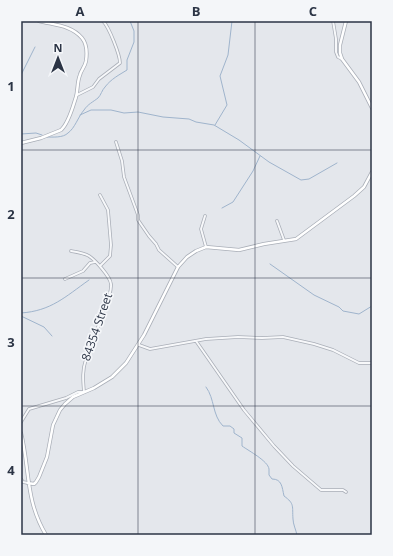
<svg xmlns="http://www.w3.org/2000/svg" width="393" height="556" font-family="'Open Sans',sans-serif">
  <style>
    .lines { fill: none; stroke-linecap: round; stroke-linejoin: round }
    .stream { stroke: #9fb4cc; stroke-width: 1 }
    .street-casing { stroke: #a9aeb7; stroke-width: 3.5 }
    .secondary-casing { stroke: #a9aeb7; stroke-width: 4 }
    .street { stroke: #f7f8fa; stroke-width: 2 }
    .secondary { stroke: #fff; stroke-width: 2.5 }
    .grid { fill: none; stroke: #2b3445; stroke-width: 1; stroke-opacity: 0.55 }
    .labels { text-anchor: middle; stroke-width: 3.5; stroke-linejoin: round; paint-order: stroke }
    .street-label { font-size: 12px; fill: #2b3445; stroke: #f4f6f9 }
    .neatline { fill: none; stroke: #2b3445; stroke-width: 1.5 }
    .grid-label { font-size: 13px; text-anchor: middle; font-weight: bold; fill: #2b3445 }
  </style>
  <rect width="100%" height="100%" fill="#e4e7ec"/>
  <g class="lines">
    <!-- stream -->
    <path class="stream" d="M21,75L35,47
      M80,115L91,110H111L124,113L138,112L163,117L189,119L196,122L214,125L239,140L269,162L301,180L309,179L337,163
      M215,125L227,105L220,76L228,55L232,21
      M21,134L36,133L42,135
      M47,137C53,137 63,138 68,133C75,128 78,117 84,110C88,104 93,102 98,98C101,95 102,90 105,87C111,79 119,75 127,70V60L134,42V31L130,21
      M222,208L233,202L253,171L260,156
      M270,264L314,295L339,307L343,311L359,314L372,306
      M21,313C51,311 65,297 89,280
      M21,316L44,327L52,336
      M206,387C215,399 212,415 223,426H230L234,429V433L242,438V446C249,451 268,461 269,469C269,471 269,473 269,475L272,479C282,479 282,487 284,496C295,504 292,506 293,519C293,524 296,530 297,535"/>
    <!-- street casing -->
    <g class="street-casing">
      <path id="street" d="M333,21L336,39V52L338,57L342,59
        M77,95L93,87L99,79L120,63C120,55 109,27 103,21
        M116,142L122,161L124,177L138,215V220L149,236L156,244L159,250L178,267
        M205,216L201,229L206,247
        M277,221L284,240
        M100,266L110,256L111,245L108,210L100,195
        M65,279L83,271L90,263L95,262
        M196,341L244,410L274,446L293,466L321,490H343L346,492
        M139,345L150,349L206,339L238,337L262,338L283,337L314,344L333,350L359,363H372
        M21,422L29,409L66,398L78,392H84C83,380 82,371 86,359C88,354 92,351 93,346C96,336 98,326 101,316C105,307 112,294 111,284C110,276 95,260 89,256C84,253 77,252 71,251
        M21,479L23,482L28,483"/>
    </g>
    <!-- secondary casing -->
    <g class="secondary-casing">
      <path id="secondary" d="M346,21L340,45V53L342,59L359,82L372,108
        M21,143L41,138L61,130C69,123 73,106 76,97C78,90 77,82 80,75C81,70 85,67 86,61C87,54 87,44 82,38C71,25 54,25 39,21
        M21,433C30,469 25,500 46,535
        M28,483L34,484L36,482L39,477L47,457L53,425L60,410L65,404L73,397L94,388L112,377L126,363L144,335L178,267L187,257L196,251L206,247L239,250L264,244L296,239L354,196L364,187L372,172"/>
    </g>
    <!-- street -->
    <use href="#street" class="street"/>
    <!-- secondary -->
    <use href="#secondary" class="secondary"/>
  </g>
  <!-- grid -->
  <path class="grid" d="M138,21V535M255,21V535M21,150H372M21,278H372M21,406H372"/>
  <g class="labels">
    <!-- street labels -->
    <g class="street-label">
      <text transform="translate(97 327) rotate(-71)" y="4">84354 Street</text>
    </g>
  </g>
  <!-- border -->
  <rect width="393" height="556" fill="none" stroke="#f4f6f9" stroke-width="44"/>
  <!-- north arrow -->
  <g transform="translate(58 58)" stroke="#f4f6f9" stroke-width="3" paint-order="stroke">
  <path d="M0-3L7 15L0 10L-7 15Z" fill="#2b3445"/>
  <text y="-6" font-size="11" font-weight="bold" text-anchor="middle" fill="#2b3445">N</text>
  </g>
  <rect x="22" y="22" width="349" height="512" class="neatline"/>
  <g class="grid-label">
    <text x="80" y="16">A</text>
    <text x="196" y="16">B</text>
    <text x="313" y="16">C</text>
    <text x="11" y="91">1</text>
    <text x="11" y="219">2</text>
    <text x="11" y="347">3</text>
    <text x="11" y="475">4</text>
  </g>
</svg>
